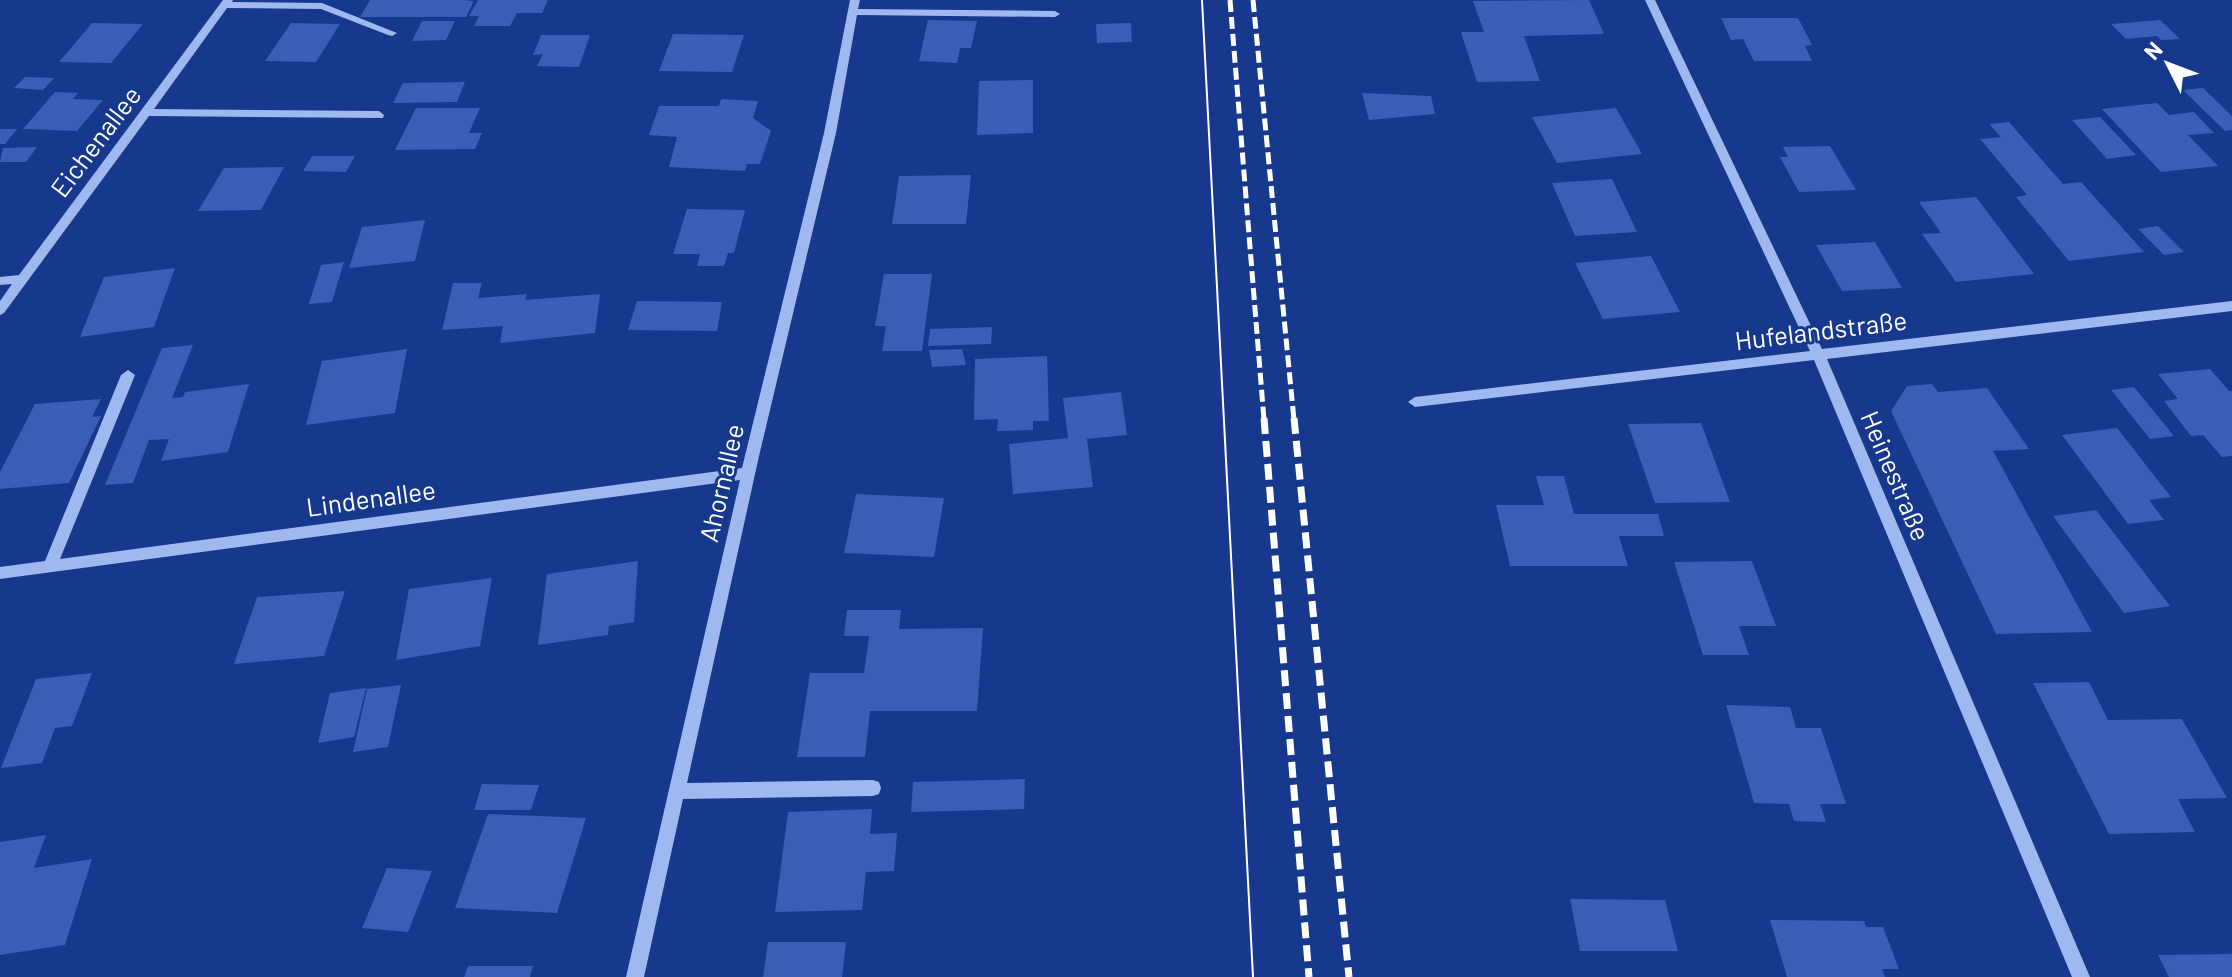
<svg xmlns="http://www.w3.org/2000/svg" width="2232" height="977" font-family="Barlow,sans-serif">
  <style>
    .building { fill: #3a5eb4 }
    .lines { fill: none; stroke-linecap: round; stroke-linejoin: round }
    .minor { fill: #a0b8f0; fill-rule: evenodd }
    .tram { stroke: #fff; stroke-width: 2 }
    .rail-far1 { stroke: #fff; stroke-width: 5; stroke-dasharray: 12 5; stroke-linecap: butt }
    .rail { stroke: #fff; stroke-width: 7; stroke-dasharray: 16 7; stroke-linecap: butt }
    .labels { text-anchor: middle; stroke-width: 6; stroke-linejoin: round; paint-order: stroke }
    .street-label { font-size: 26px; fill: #fff; stroke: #16388d }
  </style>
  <rect width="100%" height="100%" fill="#16388d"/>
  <!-- building -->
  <path class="building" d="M370,0H464L474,1L466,17H360Z
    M478,0H548L542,13H517L510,26H474L479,16H469Z
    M1589,0L1604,34L1524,36L1540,81L1477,82L1461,32H1484L1473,1Z
    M1721,18H1798L1812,45L1805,46L1812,61H1754L1743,39L1731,40Z
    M928,20L977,21L971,48H960L957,63L919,61Z
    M2160,20L2180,39L2161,40L2157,36L2126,39L2111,24Z
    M422,21H455L446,40L412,41Z
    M92,23L143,24L111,63L59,62Z
    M291,23L340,24L316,62L265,61Z
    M1131,23L1132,42L1097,43L1096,24Z
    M673,34L744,35L732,72L659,71Z
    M541,35H590L579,67L537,66L543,54L533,55Z
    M25,77L54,78L43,90L14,88Z
    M1033,80V133L977,135L979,81Z
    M465,82L457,102L393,103L403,83Z
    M2203,88L2232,116V130L2225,131L2183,90Z
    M55,92L78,93L73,99L103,100L77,131L23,129Z
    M1362,93L1431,96L1435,114L1369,120Z
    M721,99L758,101L753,118L771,131L760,164H747L745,171L669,167L677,137L649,135L659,106H719Z
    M2157,103L2169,115L2194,112L2214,133L2188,135L2218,166L2161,172L2102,109Z
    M416,108H480L469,133H482L475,149L395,150Z
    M1616,108L1642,154L1557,163L1532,117Z
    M2100,117L2136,155L2107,159L2072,120Z
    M2009,122L2063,184L2081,182L2144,252L2069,261L2016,197L2027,195L1980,139L2001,137L1989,124Z
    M0,129H17L5,144H0Z
    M1830,146L1856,190L1799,192L1780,157H1788L1783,147Z
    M37,147L26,162H0L3,148Z
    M312,156H355L346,172L303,171Z
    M284,167L261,210L198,211L224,168Z
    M971,175L966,224H892L899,176Z
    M1612,179L1637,232L1575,236L1552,183Z
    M1976,197L2034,274L1956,282L1922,234L1941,233L1919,202Z
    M687,209L745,210L734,253H728L724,266H697L700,254H673Z
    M425,220L415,261L349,268L362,227Z
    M2158,226L2184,252L2164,255L2138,229Z
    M1875,242L1902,288L1842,291L1816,245Z
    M1651,256L1680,312L1603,319L1575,263Z
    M344,262L332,302L309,304L321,265Z
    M175,268L154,327L80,337L104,277Z
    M884,274H932L922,351H882L886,326H875Z
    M453,283H482L478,298L527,294L525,300L600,294L595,333L500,343L503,326L442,330Z
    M637,301L722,302L717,331L628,330Z
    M992,327L991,344L928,346L930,329Z
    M193,345L172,398L183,397L185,392L249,384L228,452L161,461L169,439L149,440L133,483L105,485L162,348Z
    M407,349L395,413L306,425L322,361Z
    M962,349L966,365L932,367L929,350Z
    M1047,356L1049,421H1033V430L997,431L998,419L974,420L975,359Z
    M2210,369L2229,391H2232V456L2222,457L2203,435L2191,436L2164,401L2178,399L2158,374Z
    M1932,384L1938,392L1987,388L2029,449L1993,451L2092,632L1996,634L1891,411L1907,386Z
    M2134,387L2174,436L2150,439L2111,390Z
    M1121,392L1127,435L1087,439L1093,487L1013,494L1009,444L1068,438L1063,398Z
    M101,399L92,417L101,416L69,483L0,489V472L35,404Z
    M1701,423L1730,502L1655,503L1628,424Z
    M2117,428L2171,497L2149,500L2164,520L2128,524L2062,435Z
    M1536,476H1564L1574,514H1658L1664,536H1619L1628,566H1510L1496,505H1544Z
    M856,494L944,498L934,557L844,553Z
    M2096,510L2170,606L2124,613L2053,516Z
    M638,561L634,622L609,626L608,635L538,645L547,574Z
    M1752,561L1776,626H1739L1749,655H1703L1674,562Z
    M492,578L480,646L396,660L409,589Z
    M345,591L324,656L234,664L257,597Z
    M847,610H901L899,629L983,628L977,711H870L865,757H797L810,673H864L869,636H844Z
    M92,673L72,726L55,728L42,763L1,768L36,679Z
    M2089,682L2108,720L2182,719L2227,798L2178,799L2195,832L2109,834L2033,683Z
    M401,685L388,747L353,752L367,689Z
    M366,688L354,737L318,743L330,693Z
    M1726,705L1790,707L1796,728H1821L1846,804H1820L1826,822L1794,821L1789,804L1754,803Z
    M1025,779L1024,809L911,812L913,782Z
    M482,784L539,785L531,810H474Z
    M872,809L870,834L897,833L894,871L866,872L862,910L775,912L788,812Z
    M488,814L586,818L557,913L455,908Z
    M46,835L34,868L92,859L65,945L0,955V842Z
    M387,868L432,871L408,932L362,928Z
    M1570,899L1665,900L1678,951H1580Z
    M1770,920L1864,921L1866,927H1883L1899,969H1882L1885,977H1787Z
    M768,942H846L842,977H763Z
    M2232,954V977H2169L2158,955Z
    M468,966H533L530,977H464Z"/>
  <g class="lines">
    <!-- minor -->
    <path class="minor" d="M223,0H233L232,2L322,3L397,33L392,36L388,35L321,9L227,8L154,109L379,111L384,115L383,118L149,116L4,313L0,315V301L12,284L0,285V277L19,275Z
      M850,0H860L858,9L1055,11L1060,14L1055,17L857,15L836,133L759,456L687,783L873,780L879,782L881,788L879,794L873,796L683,799L644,977H626L740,480L0,579V567L45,561L121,375L128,370L135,375L60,559L742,468L824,133Z
      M1645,0H1655L1822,349L2232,301V311L1827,359L2090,977H2072L1814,360L1415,407L1408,402L1415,397L1810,351Z"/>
    <!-- tram -->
    <path class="tram" d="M1202,0L1253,977"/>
    <!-- rail-far1 -->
    <path class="rail-far1" d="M1230,0L1264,420
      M1253,0L1294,420"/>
    <!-- rail -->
    <path class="rail" d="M1264,418L1309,977
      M1294,418L1349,977"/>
  </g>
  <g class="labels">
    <!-- street labels -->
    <g class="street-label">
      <text transform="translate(96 142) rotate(-53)" y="9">Eichenallee</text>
      <text transform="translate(1821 331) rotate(-7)" y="9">Hufelandstraße</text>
      <text transform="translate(1895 476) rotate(67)" y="9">Heinestraße</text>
      <text transform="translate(722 483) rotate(-77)" y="9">Ahornallee</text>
      <text transform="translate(371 499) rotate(-8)" y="9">Lindenallee</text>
    </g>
  </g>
  <!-- north arrow -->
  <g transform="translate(2168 64) rotate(312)" stroke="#16388d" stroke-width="6" paint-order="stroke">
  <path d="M0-6L14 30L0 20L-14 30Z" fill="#ffffff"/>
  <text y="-12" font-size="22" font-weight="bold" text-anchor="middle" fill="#ffffff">N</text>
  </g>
</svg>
